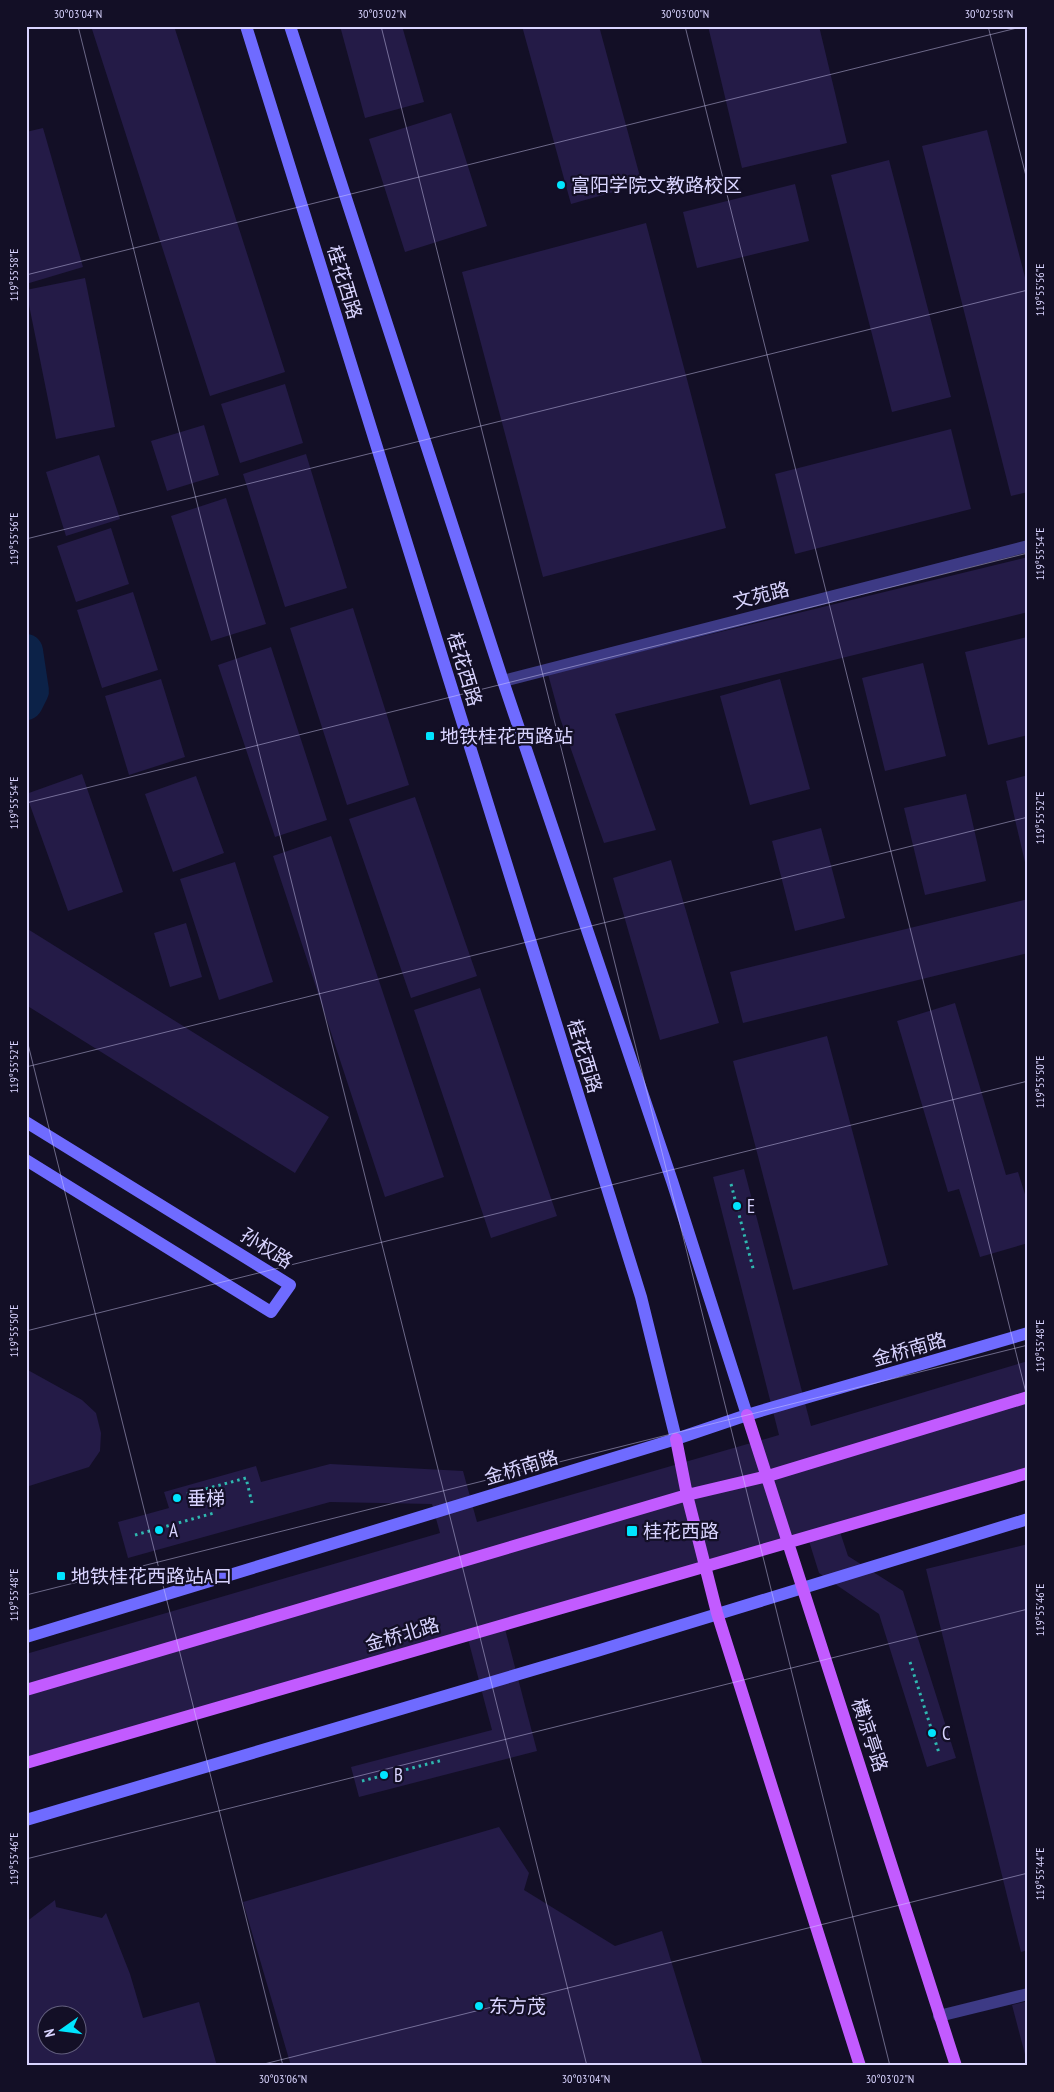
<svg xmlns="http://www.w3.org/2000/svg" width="1054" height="2092" font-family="'PT Sans Narrow','Noto Sans SC',sans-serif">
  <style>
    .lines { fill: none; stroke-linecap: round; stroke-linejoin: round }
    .canal { stroke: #0c2248; stroke-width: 34 }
    .building { fill: #241b47; fill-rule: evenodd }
    .path { stroke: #2fb8b0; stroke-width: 3; stroke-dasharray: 2.5 4; stroke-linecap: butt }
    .lane { stroke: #3d3a85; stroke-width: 12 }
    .street { stroke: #3d3a85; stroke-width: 12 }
    .secondary { stroke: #6f6bff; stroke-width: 12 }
    .primary { stroke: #c25bff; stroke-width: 12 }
    .ticks { fill: none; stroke: #d9d4ff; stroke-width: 1; stroke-opacity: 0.45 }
    .poi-dot { fill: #00e5ff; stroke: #130f26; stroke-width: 2 }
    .labels { text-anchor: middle; stroke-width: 4.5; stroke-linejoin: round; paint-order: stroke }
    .poi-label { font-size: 19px; fill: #d9d4ff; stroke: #130f26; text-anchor: start }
    .street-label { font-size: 19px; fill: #d9d4ff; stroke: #130f26 }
    .neatline { fill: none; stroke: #d9d4ff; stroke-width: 2 }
    .ticks-label { font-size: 12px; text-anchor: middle; fill: #d9d4ff }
  </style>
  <rect width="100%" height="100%" fill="#130f26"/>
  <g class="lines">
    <!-- canal -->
    <path class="canal" d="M26,651L32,691L26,703"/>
  </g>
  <!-- building -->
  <path class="building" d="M91,26H174L285,372L210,396Z
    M340,26H402L424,102L365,118Z
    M522,26H599L642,184L571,204Z
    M708,26H819L847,143L742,168Z
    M451,113L487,226L405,252L369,139Z
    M43,128L83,267L26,284V132Z
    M987,130L1028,289V492L1011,496L922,146Z
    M889,160L951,397L892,412L831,175Z
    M795,184L809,241L697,268L683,212Z
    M646,223L726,528L543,577L462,272Z
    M85,278L115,427L56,439L26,290Z
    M285,384L303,443L240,463L221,404Z
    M204,425L219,475L167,491L151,441Z
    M951,429L971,509L795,554L775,474Z
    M306,454L347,588L285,607L243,474Z
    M99,455L120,519L66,536L46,472Z
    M226,498L266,624L211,641L171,516Z
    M111,528L129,584L76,602L57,546Z
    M1028,557V612L615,714L656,830L604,843L560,718L548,674Z
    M133,592L158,670L102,688L77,610Z
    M353,608L409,785L347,805L290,628Z
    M1027,637L1028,735L988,745L965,652Z
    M271,647L327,820L275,837L218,665Z
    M923,663L946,756L885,771L862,678Z
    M161,679L185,757L129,775L105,696Z
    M780,679L810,789L750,805L720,696Z
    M82,774L123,892L68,911L26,794Z
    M1028,775V871H1027L1006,781Z
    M196,776L224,853L173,872L145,794Z
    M966,794L986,881L925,895L904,808Z
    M415,797L477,976L411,998L349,819Z
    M821,828L845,918L795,931L772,841Z
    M331,836L444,1177L385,1197L273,856Z
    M671,860L719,1023L660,1040L613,878Z
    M235,862L273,982L219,1000L180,879Z
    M1028,899V953L743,1023L730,972Z
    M186,923L202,977L170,987L154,933Z
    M26,928L329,1117L295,1173L26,1005Z
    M480,988L557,1216L491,1238L414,1010Z
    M955,1003L1006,1175L1018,1172L1028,1204V1243L980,1257L959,1189L948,1192L897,1021Z
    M827,1036L888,1265L793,1290L733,1061Z
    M744,1169L811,1426L1028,1361V1475L840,1532L848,1556L903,1591L956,1758L927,1767L879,1614L819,1573L809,1541L505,1629L537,1751L359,1797L351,1767L492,1730L468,1639L26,1766V1654L440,1533L432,1504L330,1502L128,1558L118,1522L169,1508L164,1492L256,1466L261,1482L330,1464L463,1471L477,1522L779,1435L713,1177Z
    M26,1369L82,1400L96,1413L101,1433L100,1451L89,1467L26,1487Z
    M1028,1544V1950L1021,1952L926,1569Z
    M499,1827L529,1873L524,1890L615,1946L662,1931L703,2066H291L243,1902Z
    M55,1900L56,1907L102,1918L106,1913L130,1974L143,2018L199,2002L217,2066H26V1922ZM48,2014H78V2044H48Z
    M1028,2001V2062H1027L1012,2005Z"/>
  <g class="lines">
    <!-- path -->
    <path class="path" d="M731,1184L754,1272
      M187,1494L246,1478L252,1503
      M135,1535L214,1513
      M910,1662L939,1753
      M362,1781L443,1760"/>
    <!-- lane -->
    <path class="lane" d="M939,2016L1028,1994"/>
    <!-- street -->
    <path class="street" d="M503,681L1028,546"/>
    <!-- secondary -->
    <path class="secondary" d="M246,26L641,1297L676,1439
      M290,26L503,681L672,1181L747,1415
      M26,1122L290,1285L271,1312L26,1160
      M26,1637L676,1439L747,1415L1028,1333
      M26,1820L597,1651L1028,1519"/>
    <!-- primary -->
    <path class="primary" d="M747,1415L956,2066
      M676,1439L687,1495L717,1613L860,2066
      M26,1690L687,1495L768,1476L1028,1397
      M26,1763L1028,1473"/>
  </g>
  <!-- ticks -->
  <path class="ticks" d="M78,26L587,2066M381,26L890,2066M685,26L1028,1401M988,26L1028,184M26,275L1025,26M26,539L1028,290M26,803L1028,553M26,1036L283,2066M26,1067L1028,817M26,1331L1028,1081M26,1595L1028,1345M26,1859L1028,1609M256,2066L1028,1873"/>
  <!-- markers -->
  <g class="poi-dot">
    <circle cx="561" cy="185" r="5"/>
    <rect x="425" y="731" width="10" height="10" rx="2.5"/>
    <circle cx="737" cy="1206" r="5"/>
    <circle cx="177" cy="1498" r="5"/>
    <circle cx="159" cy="1530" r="5"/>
    <rect x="626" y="1525" width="12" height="12" rx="2.5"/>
    <rect x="56" y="1571" width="10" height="10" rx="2.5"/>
    <circle cx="932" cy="1733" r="5"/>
    <circle cx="384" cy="1775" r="5"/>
    <circle cx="479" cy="2006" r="5"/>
  </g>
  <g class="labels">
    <!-- poi labels -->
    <g class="poi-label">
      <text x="571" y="192">富阳学院文教路校区</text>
      <text x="440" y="743">地铁桂花西路站</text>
      <text x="747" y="1213">E</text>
      <text x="187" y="1505">垂梯</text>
      <text x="169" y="1537">A</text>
      <text x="643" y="1538">桂花西路</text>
      <text x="71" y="1583">地铁桂花西路站A口</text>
      <text x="942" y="1740">C</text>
      <text x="394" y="1782">B</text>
      <text x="489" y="2013">东方茂</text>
    </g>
    <!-- street labels -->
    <g class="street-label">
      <text transform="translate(345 282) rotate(73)" y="7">桂花西路</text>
      <text transform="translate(761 595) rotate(-14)" y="7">文苑路</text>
      <text transform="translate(465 669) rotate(73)" y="7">桂花西路</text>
      <text transform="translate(585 1056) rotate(73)" y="7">桂花西路</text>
      <text transform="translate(267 1248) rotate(32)" y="7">孙权路</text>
      <text transform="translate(909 1349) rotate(-16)" y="7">金桥南路</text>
      <text transform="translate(521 1467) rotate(-17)" y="7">金桥南路</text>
      <text transform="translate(402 1634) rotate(-16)" y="7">金桥北路</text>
      <text transform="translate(870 1735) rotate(72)" y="7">横凉亭路</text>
    </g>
  </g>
  <!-- border -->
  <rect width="1054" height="2092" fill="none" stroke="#130f26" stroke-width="55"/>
  <!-- north arrow -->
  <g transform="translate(62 2030) rotate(256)"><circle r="24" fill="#130f26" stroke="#625e7d"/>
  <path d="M0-4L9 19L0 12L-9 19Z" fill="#00e5ff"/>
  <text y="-8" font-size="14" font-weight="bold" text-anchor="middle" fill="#d9d4ff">N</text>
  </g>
  <rect x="28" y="28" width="998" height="2036" class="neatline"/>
  <g class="ticks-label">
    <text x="78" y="18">30°03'04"N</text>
    <text x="382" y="18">30°03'02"N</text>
    <text x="685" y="18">30°03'00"N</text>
    <text x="989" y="18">30°02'58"N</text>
    <text transform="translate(14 275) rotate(-90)" y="4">119°55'58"E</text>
    <text transform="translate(1040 290) rotate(-90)" y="4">119°55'56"E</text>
    <text transform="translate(14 539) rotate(-90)" y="4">119°55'56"E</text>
    <text transform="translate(1040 554) rotate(-90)" y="4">119°55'54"E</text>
    <text transform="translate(14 803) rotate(-90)" y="4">119°55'54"E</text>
    <text transform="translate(1040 818) rotate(-90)" y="4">119°55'52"E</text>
    <text transform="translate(14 1067) rotate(-90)" y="4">119°55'52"E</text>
    <text transform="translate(1040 1082) rotate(-90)" y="4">119°55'50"E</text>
    <text transform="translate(14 1331) rotate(-90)" y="4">119°55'50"E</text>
    <text transform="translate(1040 1346) rotate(-90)" y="4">119°55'48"E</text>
    <text transform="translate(14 1595) rotate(-90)" y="4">119°55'48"E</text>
    <text transform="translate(1040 1610) rotate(-90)" y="4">119°55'46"E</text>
    <text transform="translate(14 1859) rotate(-90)" y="4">119°55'46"E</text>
    <text transform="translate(1040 1874) rotate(-90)" y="4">119°55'44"E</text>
    <text x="283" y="2083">30°03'06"N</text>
    <text x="586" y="2083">30°03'04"N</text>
    <text x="890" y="2083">30°03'02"N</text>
  </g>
</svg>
